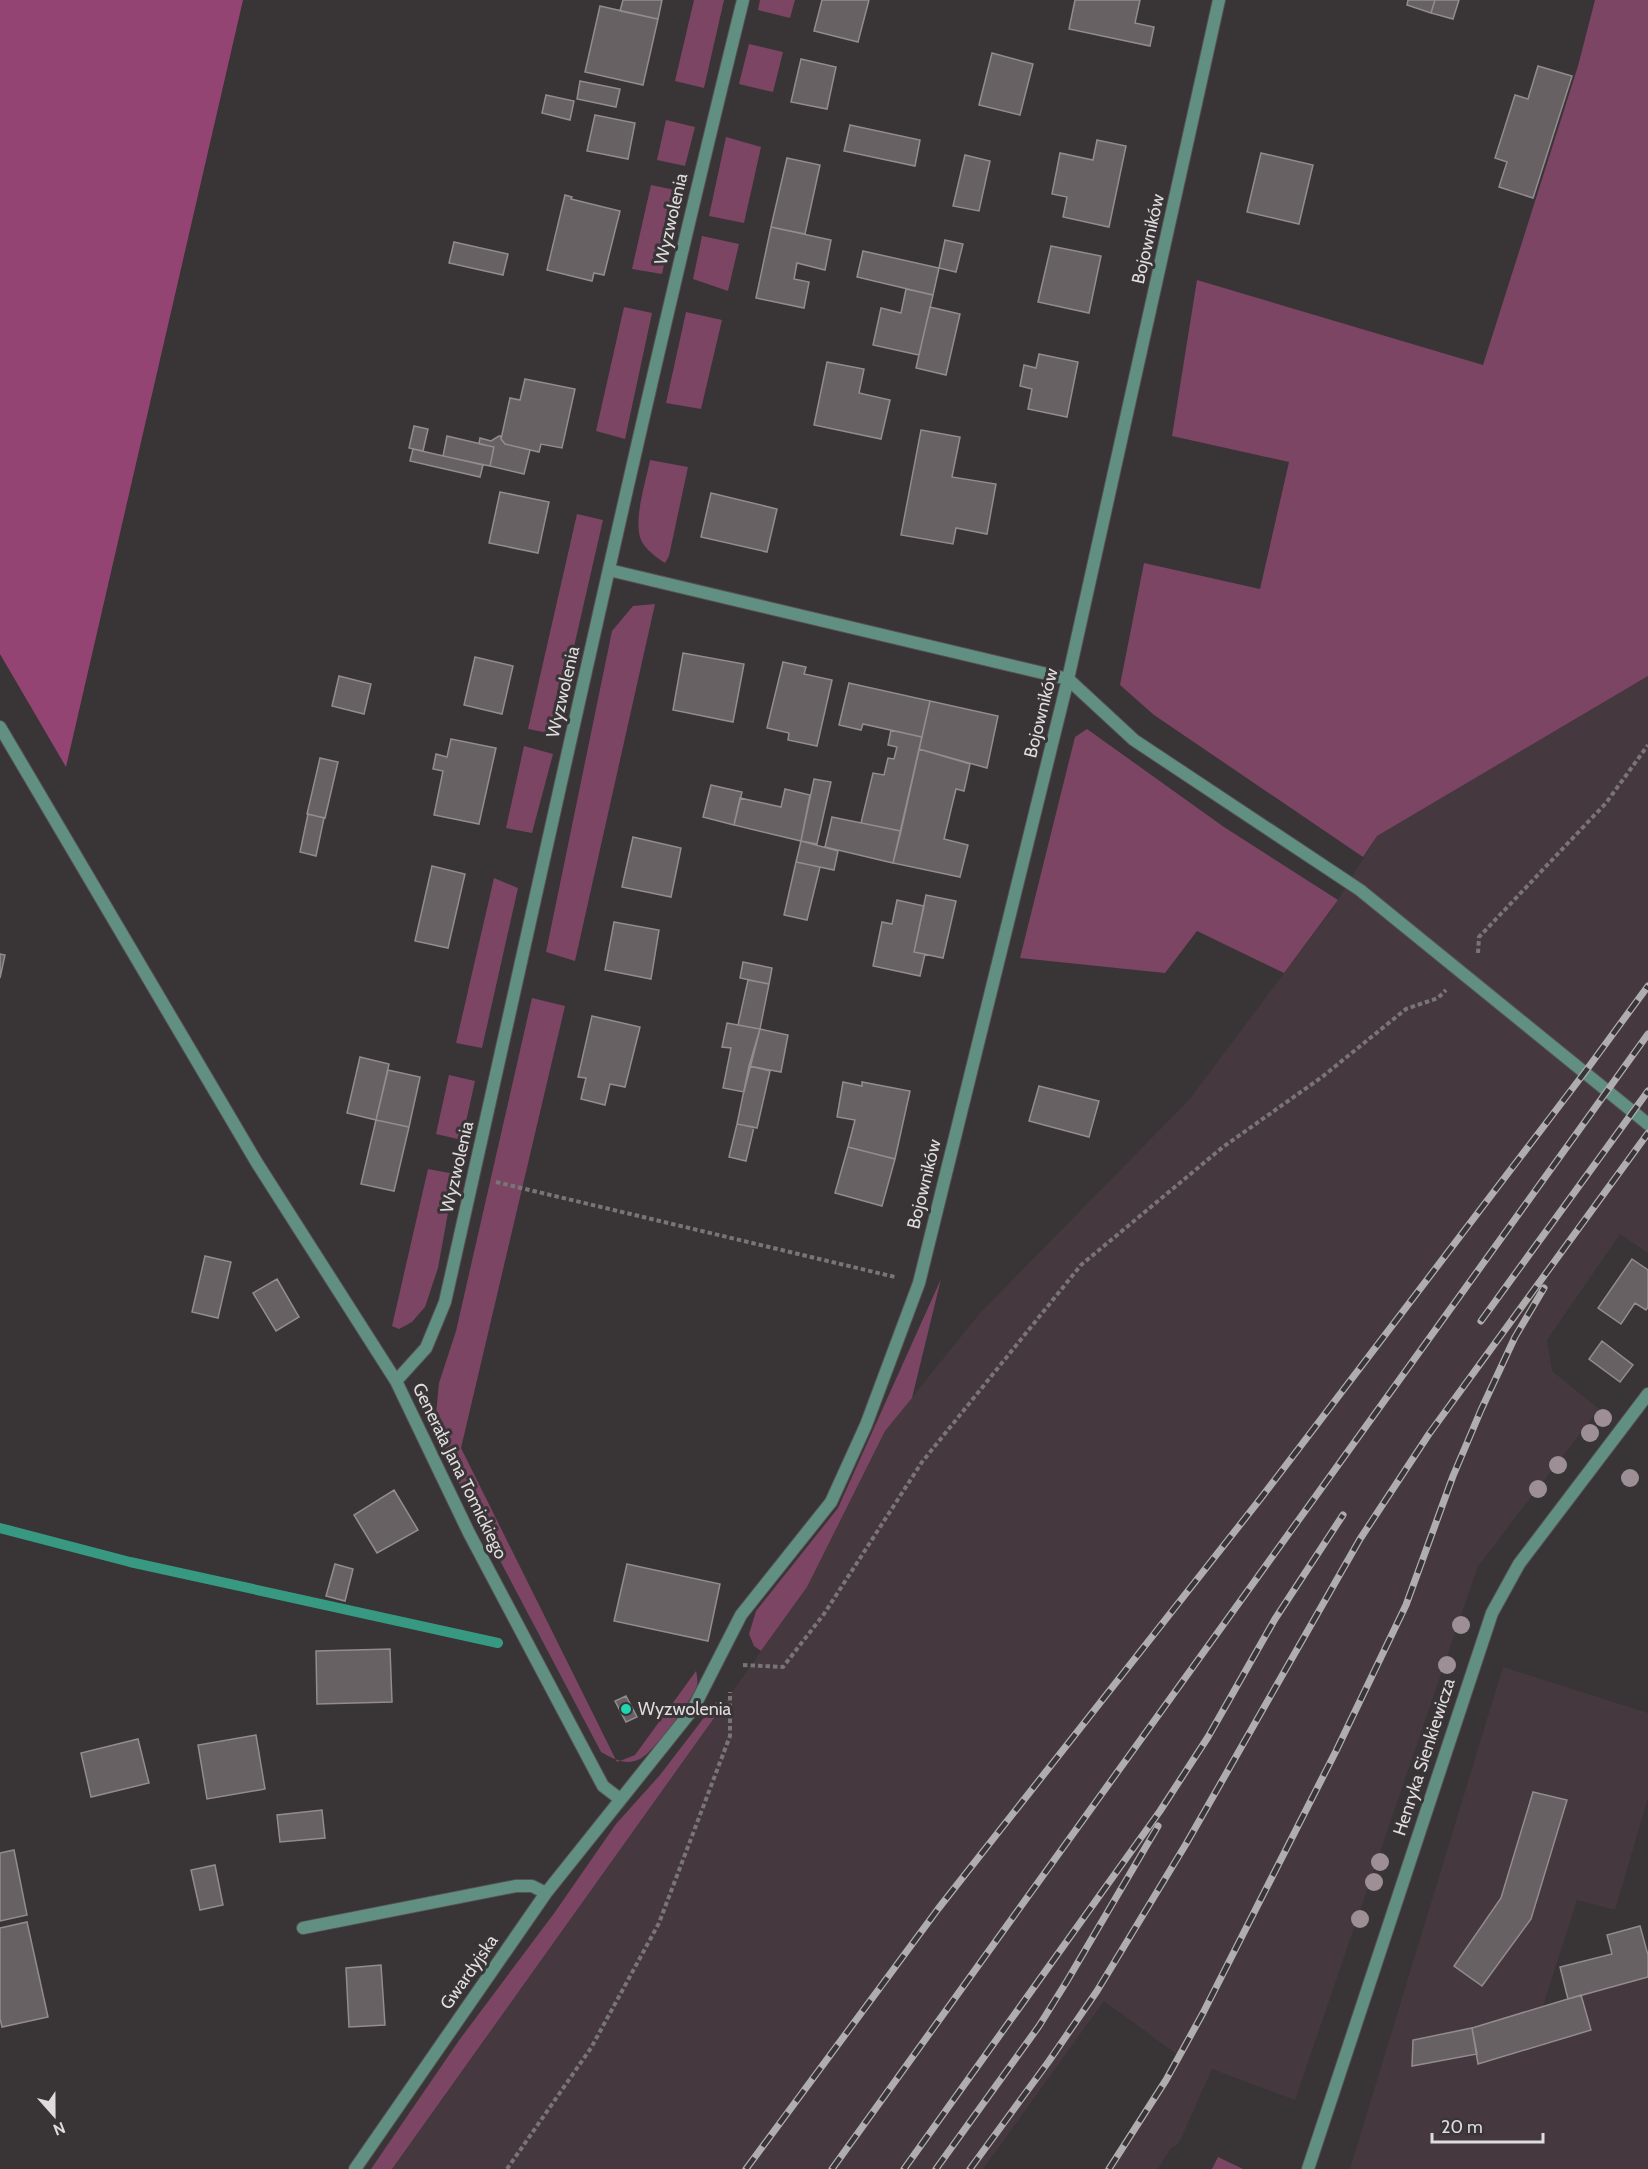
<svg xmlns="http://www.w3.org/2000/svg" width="1648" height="2169" font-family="Cabin,sans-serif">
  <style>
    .built { fill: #45393f }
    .green { fill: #7c4564 }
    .forest { fill: #944473 }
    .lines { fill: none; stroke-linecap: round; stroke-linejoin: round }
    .stream { stroke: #379981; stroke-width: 10 }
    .building { fill: #676164; stroke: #928c8f; stroke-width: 1.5 }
    .minor-casing { stroke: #575254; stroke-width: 14 }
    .tertiary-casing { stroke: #575254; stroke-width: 14 }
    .path { stroke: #797577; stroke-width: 4; stroke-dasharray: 4.5 3; stroke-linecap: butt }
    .minor { stroke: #619082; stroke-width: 12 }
    .tertiary { stroke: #619082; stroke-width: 12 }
    .rail-casing { stroke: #b0adaf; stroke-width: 7 }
    .rail { stroke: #393436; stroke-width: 4.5; stroke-dasharray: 14; stroke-linecap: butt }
    .tree { fill: #9e8f96 }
    .poi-dot { fill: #1ed5b0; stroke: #393436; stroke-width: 2 }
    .labels { text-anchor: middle; stroke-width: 6; stroke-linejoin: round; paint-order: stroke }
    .street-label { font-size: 18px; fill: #dfdcde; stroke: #393436 }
    .poi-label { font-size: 18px; fill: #dfdcde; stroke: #393436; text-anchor: start }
  </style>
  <rect width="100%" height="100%" fill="#393436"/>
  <!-- built -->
  <path class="built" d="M1648,676V1253L1620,1234L1547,1340L1552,1371L1599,1409L1478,1566L1295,2100L1212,2069L1179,2143L1170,2149L1158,2169H1104L1182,2058L1104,2001L983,2169H392L807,1587L885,1431L980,1313L1189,1100L1333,908L1377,836Z
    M1503,1667L1648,1713V1798L1615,1910L1577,1900L1543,2006L1648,1977V2169H1350Z"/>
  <!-- green -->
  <path class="green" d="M694,0H724L704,88L675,81Z
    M760,0H795L790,18L758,10Z
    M1595,0H1648V676L1377,836L1363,857L1154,715L1120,685L1144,563L1260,589L1289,462L1172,436L1197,280L1483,365L1578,66Z
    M749,44L783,52L773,92L739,84Z
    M666,120L695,127L685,166L657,160Z
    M726,137L761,147L744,223L709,216Z
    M651,185L680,191L662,274L632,269Z
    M702,236L739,244L728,291L693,279Z
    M624,307L652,313L625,439L596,431Z
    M686,312L722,320L701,409L666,403Z
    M650,460L688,467L669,556L665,563C657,558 645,549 641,540C633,520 646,481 650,460Z
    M577,514L603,520L554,734L528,729Z
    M655,604L575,961L546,952L612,631L633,606Z
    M1087,729L1224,827L1338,900L1284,973L1197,931L1165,973L1020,958L1075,737Z
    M524,746L553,754L532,833L506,828Z
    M494,878L518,888L482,1048L456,1043Z
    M532,998L565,1006L461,1448L617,1762L635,1755L696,1671C697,1675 698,1681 697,1685C694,1698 653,1753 640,1759C626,1766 613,1759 601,1752L447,1460L435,1425L439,1383L456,1331Z
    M449,1075L475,1081L462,1140L436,1134Z
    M428,1169L455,1174L438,1268L425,1307L412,1322L399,1329L392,1326Z
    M941,1279L912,1398L885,1431L807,1587L761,1651L754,1646L749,1634L756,1611L838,1508Z
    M716,1702L724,1704L392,2169H371L460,2039L555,1912L616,1824L660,1775Z
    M1218,2157L1243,2169H1212Z"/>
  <!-- forest -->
  <path class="forest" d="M0,0H243L66,767L0,654Z"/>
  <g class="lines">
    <!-- stream -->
    <path class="stream" d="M0,1528L130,1562L498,1643"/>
  </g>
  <!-- building -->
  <path class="building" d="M623,0H662L658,19L620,11Z
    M822,0H869L858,42L814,31Z
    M1075,0H1140L1135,23L1154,27L1150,46L1069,29Z
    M1408,0H1435L1431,13L1407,5Z
    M1435,0H1459L1453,19L1431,13Z
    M600,6L658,19L643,85L585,72Z
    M992,53L1033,64L1020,115L979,105Z
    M801,59L836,67L827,109L791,102Z
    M1538,66L1572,76L1533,198L1499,187L1507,162L1495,158L1515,95L1528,99Z
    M580,81L620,89L616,107L577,99Z
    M546,95L574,101L570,120L542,113Z
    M595,115L635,123L628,159L587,151Z
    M850,125L920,140L915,166L844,151Z
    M1097,140L1126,146L1109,227L1063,217L1067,197L1052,194L1060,153L1093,160Z
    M1261,153L1313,165L1299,224L1247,212Z
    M965,155L990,161L979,211L953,206Z
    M787,158L820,165L805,234L771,227Z
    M565,195L572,197L571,199L620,211L604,275L594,273L592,281L547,270Z
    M771,227L831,240L825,270L797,263L794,279L809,282L804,308L756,298Z
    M945,240L963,244L956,272L939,268Z
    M454,242L508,254L503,275L449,263Z
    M1051,246L1101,256L1089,313L1038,302Z
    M863,251L939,268L933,295L857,277Z
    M906,289L933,295L919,355L873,345L881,308L901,313Z
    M930,307L960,314L946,375L916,368Z
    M1039,354L1078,362L1067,417L1028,409L1032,389L1020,386L1024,365L1036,368Z
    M827,362L864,369L859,393L890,400L881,439L814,425Z
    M525,379L575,389L562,448L541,444L539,452L505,444L501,439L510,398L520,400Z
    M414,426L428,429L423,451L409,448Z
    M921,430L960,437L952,477L996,484L987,534L956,528L953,544L901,535Z
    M447,436L494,447L490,466L443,456Z
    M499,436H501V439L505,444L530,450L524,474L490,466L494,447L479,444L480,438L491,441Z
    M413,449L483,465L480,477L410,461Z
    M500,492L549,502L538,553L489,543Z
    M711,493L777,509L767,552L701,537Z
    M683,653L744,664L733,722L673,710Z
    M475,657L513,666L502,714L464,705Z
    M783,662L806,667L804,674L832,680L817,746L788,740L789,733L767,728Z
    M339,676L371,684L364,714L332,706Z
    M849,683L930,701L922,737L863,724L861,730L839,725Z
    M930,701L998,716L987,768L919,749Z
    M891,730L922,737L901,831L861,823L873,773L884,775L888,758L894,759L897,747L888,745Z
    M451,739L496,748L479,824L434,815L443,771L433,769L436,754L447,757Z
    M919,749L970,764L964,791L956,789L944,839L968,845L960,877L893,863Z
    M320,758L338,762L325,818L307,814Z
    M814,779L831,782L817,844L801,841Z
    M711,785L742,792L734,825L703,817Z
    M785,789L810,795L801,841L734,825L740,798L781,807Z
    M308,814L324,818L316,856L300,852Z
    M832,817L901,831L893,863L825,847Z
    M633,837L681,848L671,897L622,887Z
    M801,841L838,851L834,870L796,862Z
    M796,862L820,867L807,920L784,915Z
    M432,866L465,874L448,948L415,941Z
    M926,895L956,901L943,958L914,952Z
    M897,900L924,906L914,952L925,954L920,976L873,966L882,922L892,924Z
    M614,922L659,930L651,979L605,970Z
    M0,954L5,955L0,978Z
    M743,962L772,968L769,984L740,978Z
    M748,980L769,984L760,1029L738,1025Z
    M592,1016L640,1027L625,1087L610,1084L605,1105L581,1099L586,1078L578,1077Z
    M727,1023L760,1029L744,1092L723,1088L731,1048L722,1047Z
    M760,1029L788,1035L781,1072L749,1066Z
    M360,1057L389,1064L376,1120L347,1113Z
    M749,1066L770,1071L757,1128L737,1124Z
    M388,1070L420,1077L409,1127L376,1120Z
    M843,1082L862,1086V1082L910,1091L895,1159L848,1147L855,1120L837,1117Z
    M1039,1086L1099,1101L1089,1137L1029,1121Z
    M376,1120L409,1127L394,1191L361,1184Z
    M737,1124L754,1127L746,1161L729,1157Z
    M848,1147L895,1159L882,1206L835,1193Z
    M205,1256L231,1262L218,1318L192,1312Z
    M1632,1259L1648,1270V1307L1646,1310L1635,1303L1621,1324L1598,1308Z
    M277,1279L299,1317L276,1331L253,1293Z
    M1602,1341L1633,1365L1620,1382L1589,1359Z
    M394,1490L418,1530L377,1553L354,1515Z
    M335,1564L353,1569L345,1601L326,1596Z
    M627,1564L720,1584L708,1641L614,1621Z
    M390,1649L392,1702L317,1704L316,1651Z
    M626,1696L637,1717L626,1722L615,1701Z
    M256,1735L265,1789L207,1799L198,1745Z
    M138,1739L149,1783L91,1797L81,1753Z
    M1533,1792L1567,1800L1531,1919L1482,1986L1454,1966L1501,1898Z
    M322,1810L325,1838L280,1842L277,1815Z
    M14,1850L27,1915L0,1921V1853Z
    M215,1865L223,1905L200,1910L191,1870Z
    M27,1922L48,2017L2,2027L0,2019V1928Z
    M1640,1926L1648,1955V1977L1568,1999L1560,1967L1612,1954L1607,1935Z
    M381,1965L385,2025L349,2027L346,1968Z
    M1581,1995L1591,2030L1478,2064L1472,2028Z
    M1472,2028L1477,2054L1412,2066L1413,2040Z"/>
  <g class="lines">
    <!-- minor casing -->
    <g class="minor-casing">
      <path id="minor" d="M609,570L1068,679L1134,740L1360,890L1648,1124
        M0,727L257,1163L396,1381L469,1533L603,1786L620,1799
        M396,1381L426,1348L445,1302C543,868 636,432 743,0
        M303,1928L516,1886H532L546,1893
        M355,2169L546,1893L693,1709L741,1615L831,1502L866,1425L919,1283L1068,679L1219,0"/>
    </g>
    <!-- tertiary casing -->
    <g class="tertiary-casing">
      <path id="tertiary" d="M1308,2169L1492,1613L1519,1564L1648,1394"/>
    </g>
    <!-- path -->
    <path class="path" d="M1478,953L1479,937L1606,803L1648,745
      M496,1182L895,1277
      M743,1665L783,1667L824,1614L922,1462L1081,1265L1223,1147L1322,1077L1406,1009L1438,998L1446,990
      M507,2169L591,2048L659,1923L730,1736V1692"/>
    <!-- minor -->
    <use href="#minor" class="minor"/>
    <!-- tertiary -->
    <use href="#tertiary" class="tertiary"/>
    <!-- rail casing -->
    <g class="rail-casing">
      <path id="rail" d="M1481,1321L1648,1091
        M746,2169L938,1909L1261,1498L1585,1072L1648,986
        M832,2169L1648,1034
        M904,2169L1160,1811L1208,1737L1275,1619L1343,1515
        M936,2169L1039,2026L1067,1981L1158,1826
        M970,2169L1049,2061L1097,1991L1186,1844L1360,1539L1429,1434L1648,1133
        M1109,2169L1166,2080L1203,2013L1336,1751L1406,1605L1453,1476L1481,1410L1515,1337L1544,1288"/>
    </g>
    <!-- rail -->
    <use href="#rail" class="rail"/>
  </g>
  <!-- trees -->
  <g class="tree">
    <circle cx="1603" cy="1418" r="9"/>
    <circle cx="1590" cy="1433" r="9"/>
    <circle cx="1558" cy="1465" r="9"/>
    <circle cx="1630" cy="1478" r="9"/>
    <circle cx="1538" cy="1489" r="9"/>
    <circle cx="1461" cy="1625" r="9"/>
    <circle cx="1447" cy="1665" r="9"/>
    <circle cx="1380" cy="1862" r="9"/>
    <circle cx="1374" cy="1882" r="9"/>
    <circle cx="1360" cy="1919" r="9"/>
  </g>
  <!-- markers -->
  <circle class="poi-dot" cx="626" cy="1709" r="6"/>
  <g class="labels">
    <!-- street labels -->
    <g class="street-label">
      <text transform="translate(671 219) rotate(-77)" y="6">Wyzwolenia</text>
      <text transform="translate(1148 239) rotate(-77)" y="6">Bojowników</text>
      <text transform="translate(563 692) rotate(-77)" y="6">Wyzwolenia</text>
      <text transform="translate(1041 713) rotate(-76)" y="6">Bojowników</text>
      <text transform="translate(457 1167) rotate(-77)" y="6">Wyzwolenia</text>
      <text transform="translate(924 1184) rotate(-76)" y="6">Bojowników</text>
      <text transform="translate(460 1471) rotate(64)" y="6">Generała Jana Tomickiego</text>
      <text transform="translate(1424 1757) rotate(-72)" y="6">Henryka Sienkiewicza</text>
      <text transform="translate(469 1972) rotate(-55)" y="6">Gwardyjska</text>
    </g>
    <!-- poi labels -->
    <g class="poi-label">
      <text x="638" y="1715">Wyzwolenia</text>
    </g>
  </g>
  <!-- north arrow -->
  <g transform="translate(54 2115) rotate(159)" stroke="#393436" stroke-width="4.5" paint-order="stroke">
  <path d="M0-4.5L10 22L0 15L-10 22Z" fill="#dfdcde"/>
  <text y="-9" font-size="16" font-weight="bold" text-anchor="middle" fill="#dfdcde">N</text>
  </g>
  <!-- scale -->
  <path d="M1432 2133v9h111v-9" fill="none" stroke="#dfdcde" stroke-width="3"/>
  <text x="1441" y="2133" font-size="18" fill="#dfdcde" stroke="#393436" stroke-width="4.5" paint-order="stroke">20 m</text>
</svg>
